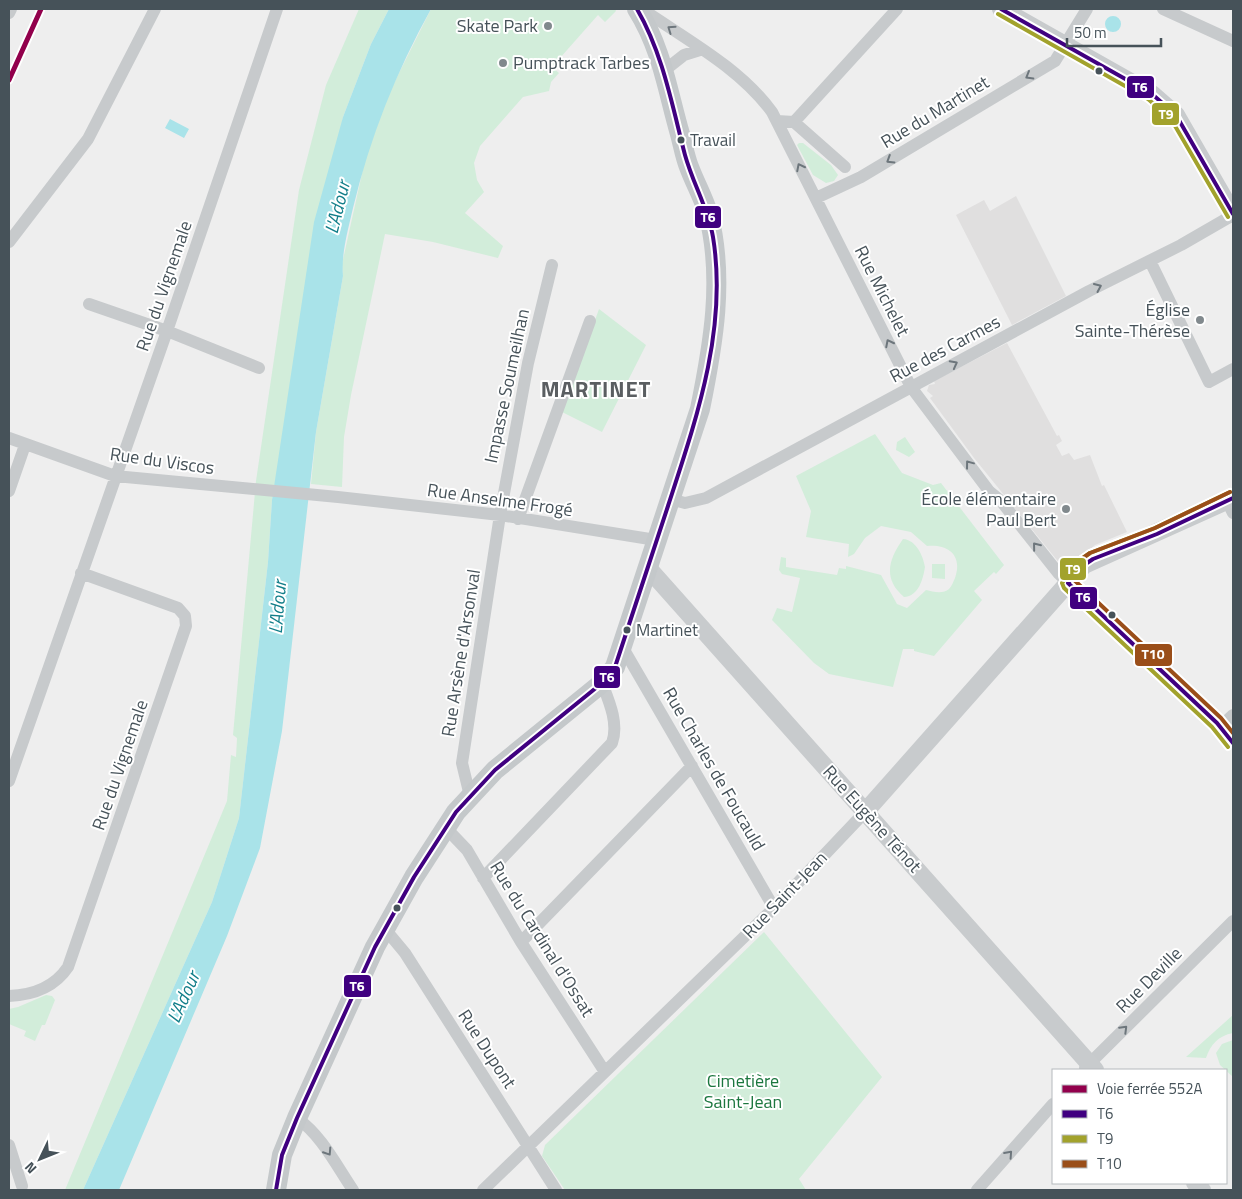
<svg xmlns="http://www.w3.org/2000/svg" width="1242" height="1199" font-family="'Titillium Web',sans-serif">
  <style>
    .education { fill: #e0dfdf }
    .green { fill: #d2edda }
    .water { fill: #a9e3e9 }
    .lines { fill: none; stroke-linecap: round; stroke-linejoin: round }
    .street { stroke: #c7cacc; stroke-width: 12 }
    .secondary { stroke: #c8cbcd; stroke-width: 18 }
    .primary { stroke: #c4c8ca; stroke-width: 20 }
    .bus-1-casing { stroke: #fff; stroke-width: 8 }
    .bus-2-casing { stroke: #fff; stroke-width: 8 }
    .bus-3-casing { stroke: #fff; stroke-width: 8 }
    .bus-1 { stroke: #400080; stroke-width: 4 }
    .bus-2 { stroke: #a2a22c; stroke-width: 4 }
    .bus-3 { stroke: #9a4e19; stroke-width: 4 }
    .rail-1-casing { stroke: #fff; stroke-width: 9 }
    .rail-1 { stroke: #92004c; stroke-width: 5 }
    .oneway { stroke: #6d767c }
    .poi-dot { fill: #81898d; stroke: #fff; stroke-width: 2 }
    .bus-dot { fill: #465259; stroke: #fff; stroke-width: 2 }
    .labels { text-anchor: middle; stroke-width: 4; stroke-linejoin: round; paint-order: stroke }
    .bus-label { font-size: 17px; fill: #465259; stroke: #fff; text-anchor: start }
    .poi-label { font-size: 18px; fill: #465259; stroke: #fff; text-anchor: end }
    .street-label { font-size: 18px; fill: #465259; stroke: #fff }
    .park-label { font-size: 18px; fill: #1b763e; stroke: #fff }
    .water-label { font-size: 19px; font-style: italic; fill: #137f8a; stroke: #fff }
    .district-label { font-size: 22px; font-weight: bold; letter-spacing: 1px; fill: #5a5e61; stroke: #fff }
    .line-badge { stroke: #fff; stroke-width: 2 }
    .badge-label { font-size: 14px; text-anchor: middle; font-weight: bold; fill: #fff }
  </style>
  <rect width="100%" height="100%" fill="#eee"/>
  <!-- education -->
  <path class="education" d="M1016,196L1066,296L1012,325L956,215L984,200L990,211Z
    M1007,343L1057,436L1059,435L1062,441L1056,445L1062,456L1069,453L1074,460L1090,455L1102,486L1104,485L1127,532L1095,545L1065,570L974,458L930,398L933,396L927,391L929,385L935,384L934,381Z"/>
  <!-- green -->
  <path class="green" d="M359,9H389L371,44L343,117L272,500L268,562L239,818L212,902L83,1190H65L227,801L231,755L236,757L237,738L233,735L256,481L299,190L326,85Z
    M431,9H615L616,11L605,22L598,15L552,67L559,73L551,82L549,91L523,97L480,146L474,163L477,180L484,192L465,213L503,246L498,258L433,242L385,234L351,395L344,437L342,487L311,484L316,432L343,276L342,264L365,160L387,97Z
    M799,143H803L831,165L838,175L834,181L826,183L813,175L797,145Z
    M599,309L646,345L602,432L562,412Z
    M875,434L902,473L933,485L941,483L1004,565L996,574L994,572L974,591L982,600L934,656L914,651V649H903L893,687L829,674L814,663L772,620L777,608L792,612L800,578L782,574L779,570L781,557L786,558V567L837,575L839,568L846,569V566L881,575L897,604L907,608L926,590C934,592 943,594 949,589C952,586 953,582 955,578C963,555 948,544 927,546L911,532L881,526L865,538L854,554L848,557L849,544L806,537L811,511L796,476Z
    M905,437L915,452L909,457L896,450L897,442Z
    M903,539C916,540 923,555 925,567C923,579 919,596 904,597C883,579 888,560 903,539Z
    M932,564H945V579L932,578Z
    M764,932L882,1077L799,1179L806,1190H565L542,1156L545,1145Z
    M46,995L52,996L55,1000L45,1025H42L35,1041L24,1036L26,1031L9,1024V1009L18,1007Z
    M1233,1015V1033C1218,1036 1211,1044 1206,1058L1186,1057Z
    M1233,1040V1077L1220,1065L1216,1053L1222,1044Z"/>
  <!-- water -->
  <path class="water" d="M389,9H431C396,72 370,137 353,208C348,230 341,254 343,276L316,432L282,731L260,848L227,936L119,1190H83L212,902L239,818L268,562L272,500L314,222L343,117L371,44Z
    M1105 24a8 8 0 1 1 16 0a8 8 0 1 1-16 0Z
    M170,119L189,129L184,138L165,128Z"/>
  <g class="lines">
    <!-- street -->
    <path class="street" d="M642,9C687,40 740,68 772,112L911,387L989,491L1001,501L1059,574L1217,723L1233,743
      M1163,9L1233,41
      M9,13L11,9
      M665,70L684,55L700,50
      M777,121L794,122L897,9
      M794,122L845,167
      M816,198L861,177L1055,61L1087,9
      M9,242L88,139L155,9
      M1150,261L1209,382L1233,369
      M89,304L167,331L259,368
      M9,438L115,476L338,497L500,515L656,540
      M9,491L25,445
      M670,499L685,503L706,498L1089,291L1181,245L1233,215
      M1227,501L1233,513
      M518,519L590,321
      M623,648L774,908
      M1221,726L1233,715
      M9,781L167,331L277,9
      M470,796L462,763L500,515L528,363L552,265
      M446,828L467,850L521,942L605,1072
      M483,878L612,743C619,724 609,701 602,683
      M385,929L405,953L556,1190
      M521,942L692,766
      M9,996C33,995 54,988 68,967L186,626L185,616L178,608L81,573
      M1085,1068L1233,921
      M297,1118C322,1136 336,1165 353,1190
      M9,1145L22,1186
      M483,1190L774,908L865,812
      M977,1190L1053,1104"/>
    <!-- secondary -->
    <path class="secondary" d="M1001,9L1152,94L1176,115L1233,214
      M648,568L1095,1070
      M865,812L1084,565L1233,498
      M1195,1183L1202,1190"/>
    <!-- primary -->
    <path class="primary" d="M276,1190L282,1155L297,1118L375,947L414,877L456,812L495,770L602,683L615,667L700,409C713,345 725,278 708,213C703,197 695,183 689,167C685,157 683,145 680,134C667,89 662,49 637,9"/>
    <!-- bus-1 casing -->
    <g class="bus-1-casing">
      <path id="bus-1" d="M1001,9L1152,94L1176,115L1233,214
        M1233,498L1157,534L1093,559L1084,565L1068,583L1217,723L1233,743
        M276,1190L282,1155L297,1118L375,947L414,877L456,812L495,770L602,683L615,667C633,613 650,560 668,506C696,420 728,329 713,237C708,208 693,184 685,155C672,105 663,54 637,9"/>
    </g>
    <!-- bus-2 casing -->
    <g class="bus-2-casing">
      <path id="bus-2" d="M998,14L1148,99L1171,119L1228,217
        M1228,747L1212,727L1064,588L1062,583L1080,560L1090,553L1155,528L1230,492"/>
    </g>
    <!-- bus-3 casing -->
    <g class="bus-3-casing">
      <path id="bus-3" d="M1072,578L1221,718L1233,733
        M1063,579L1080,560L1090,553L1155,528L1230,492"/>
    </g>
    <!-- bus-1 -->
    <use href="#bus-1" class="bus-1"/>
    <!-- bus-2 -->
    <use href="#bus-2" class="bus-2"/>
    <!-- bus-3 -->
    <use href="#bus-3" class="bus-3"/>
    <!-- rail-1 casing -->
    <g class="rail-1-casing">
      <path id="rail-1" d="M9,80L41,9"/>
    </g>
    <!-- rail-1 -->
    <use href="#rail-1" class="rail-1"/>
  </g>
  <!-- one-way arrows -->
  <defs><path id="oneway-chevron" d="M-2-3.5L2.5 0L-2 3.5" fill="none" stroke-width="1.6" stroke-linecap="round" stroke-linejoin="round" transform="scale(1.25)"/></defs>
  <g class="oneway">
    <use href="#oneway-chevron" transform="translate(671 29) rotate(-145)"/>
    <use href="#oneway-chevron" transform="translate(1029 76) rotate(150)"/>
    <use href="#oneway-chevron" transform="translate(890 160) rotate(148)"/>
    <use href="#oneway-chevron" transform="translate(800 167) rotate(-117)"/>
    <use href="#oneway-chevron" transform="translate(1098 287) rotate(-24)"/>
    <use href="#oneway-chevron" transform="translate(889 343) rotate(-117)"/>
    <use href="#oneway-chevron" transform="translate(954 364) rotate(-28)"/>
    <use href="#oneway-chevron" transform="translate(969 464) rotate(-127)"/>
    <use href="#oneway-chevron" transform="translate(1036 546) rotate(-129)"/>
    <use href="#oneway-chevron" transform="translate(1124 1029) rotate(-45)"/>
    <use href="#oneway-chevron" transform="translate(328 1152) rotate(57)"/>
    <use href="#oneway-chevron" transform="translate(1009 1154) rotate(-48)"/>
  </g>
  <!-- markers -->
  <g class="poi-dot">
    <circle cx="548" cy="26" r="5"/>
    <circle cx="503" cy="63" r="5"/>
    <circle cx="1200" cy="320" r="5"/>
    <circle cx="1066" cy="509" r="5"/>
  </g>
  <g class="bus-dot">
    <circle cx="1099" cy="71" r="4.5"/>
    <circle cx="681" cy="140" r="4.5"/>
    <circle cx="1112" cy="615" r="4.5"/>
    <circle cx="627" cy="630" r="4.5"/>
    <circle cx="397" cy="908" r="4.5"/>
  </g>
  <g class="labels">
    <!-- bus labels -->
    <g class="bus-label">
      <text x="690" y="146">Travail</text>
      <text x="636" y="636">Martinet</text>
    </g>
    <!-- poi labels -->
    <g class="poi-label">
      <text x="538" y="32">Skate Park</text>
      <text x="513" y="69" text-anchor="start">Pumptrack Tarbes</text>
      <text x="1190" y="316">Église<tspan x="1190" dy="21">Sainte-Thérèse</tspan></text>
      <text x="1056" y="505">École élémentaire<tspan x="1056" dy="21">Paul Bert</tspan></text>
    </g>
    <!-- street labels -->
    <g class="street-label">
      <text transform="translate(935 112) rotate(-31)" y="6">Rue du Martinet</text>
      <text transform="translate(164 286) rotate(-71)" y="6">Rue du Vignemale</text>
      <text transform="translate(882 291) rotate(63)" y="6">Rue Michelet</text>
      <text transform="translate(945 349) rotate(-28)" y="6">Rue des Carmes</text>
      <text transform="translate(507 386) rotate(-78)" y="6">Impasse Soumeilhan</text>
      <text transform="translate(162 461) rotate(8)" y="6">Rue du Viscos</text>
      <text transform="translate(500 500) rotate(8)" y="6">Rue Anselme Frogé</text>
      <text transform="translate(461 653) rotate(-81)" y="6">Rue Arsène d'Arsonval</text>
      <text transform="translate(120 765) rotate(-71)" y="6">Rue du Vignemale</text>
      <text transform="translate(714 769) rotate(60)" y="6">Rue Charles de Foucauld</text>
      <text transform="translate(872 819) rotate(48)" y="6">Rue Eugène Ténot</text>
      <text transform="translate(785 895) rotate(-46)" y="6">Rue Saint-Jean</text>
      <text transform="translate(542 939) rotate(58)" y="6">Rue du Cardinal d'Ossat</text>
      <text transform="translate(1149 980) rotate(-45)" y="6">Rue Deville</text>
      <text transform="translate(487 1049) rotate(57)" y="6">Rue Dupont</text>
    </g>
    <!-- park labels -->
    <g class="park-label">
      <text x="743" y="1087">Cimetière<tspan x="743" dy="21">Saint-Jean</tspan></text>
    </g>
    <!-- water labels -->
    <g class="water-label">
      <text transform="translate(337 207) rotate(-76)" y="7">L'Adour</text>
      <text transform="translate(277 607) rotate(-85)" y="7">L'Adour</text>
      <text transform="translate(183 997) rotate(-66)" y="7">L'Adour</text>
    </g>
    <!-- district labels -->
    <g class="district-label">
      <text x="596" y="397">MARTINET</text>
    </g>
  </g>
  <g class="line-badge">
    <rect x="1126" y="75" width="29" height="24" rx="5" fill="#400080"/>
    <rect x="1151" y="102" width="29" height="24" rx="5" fill="#a2a22c"/>
    <rect x="694" y="205" width="28" height="24" rx="5" fill="#400080"/>
    <rect x="1059" y="557" width="28" height="24" rx="5" fill="#a2a22c"/>
    <rect x="1069" y="586" width="29" height="24" rx="5" fill="#400080"/>
    <rect x="1134" y="643" width="39" height="24" rx="5" fill="#9a4e19"/>
    <rect x="593" y="665" width="28" height="24" rx="5" fill="#400080"/>
    <rect x="343" y="974" width="29" height="24" rx="5" fill="#400080"/>
  </g>
  <g class="badge-label">
    <text x="1140" y="92">T6</text>
    <text x="1166" y="119">T9</text>
    <text x="708" y="222">T6</text>
    <text x="1073" y="574">T9</text>
    <text x="1083" y="602">T6</text>
    <text x="1153" y="659">T10</text>
    <text x="607" y="682">T6</text>
    <text x="357" y="991">T6</text>
  </g>
  <!-- border -->
  <rect width="1242" height="1199" fill="none" stroke="#465259" stroke-width="20"/>
  <!-- legend -->
  <rect x="1052" y="1069" width="175" height="115" fill="#ffffff" stroke="#b5babd"/>
  <rect x="1062" y="1085" width="25" height="8" fill="#92004c" stroke="#b5babd"/>
  <text x="1097" y="1094" font-size="15" fill="#465259">Voie ferrée 552A</text>
  <rect x="1062" y="1110" width="25" height="8" fill="#400080" stroke="#b5babd"/>
  <text x="1097" y="1119" font-size="15" fill="#465259">T6</text>
  <rect x="1062" y="1135" width="25" height="8" fill="#a2a22c" stroke="#b5babd"/>
  <text x="1097" y="1144" font-size="15" fill="#465259">T9</text>
  <rect x="1062" y="1160" width="25" height="8" fill="#9a4e19" stroke="#b5babd"/>
  <text x="1097" y="1169" font-size="15" fill="#465259">T10</text>
  <!-- north arrow -->
  <g transform="translate(40 1159) rotate(227)" stroke="#ffffff" stroke-width="4" paint-order="stroke">
  <path d="M0-4L9 19L0 12L-9 19Z" fill="#465259"/>
  <text y="-8" font-size="14" font-weight="bold" text-anchor="middle" fill="#465259">N</text>
  </g>
  <!-- scale -->
  <path d="M1067 38v8h94v-8" fill="none" stroke="#465259" stroke-width="2.5"/>
  <text x="1074" y="38" font-size="15" fill="#465259" stroke="#ffffff" stroke-width="4" paint-order="stroke">50 m</text>
</svg>
